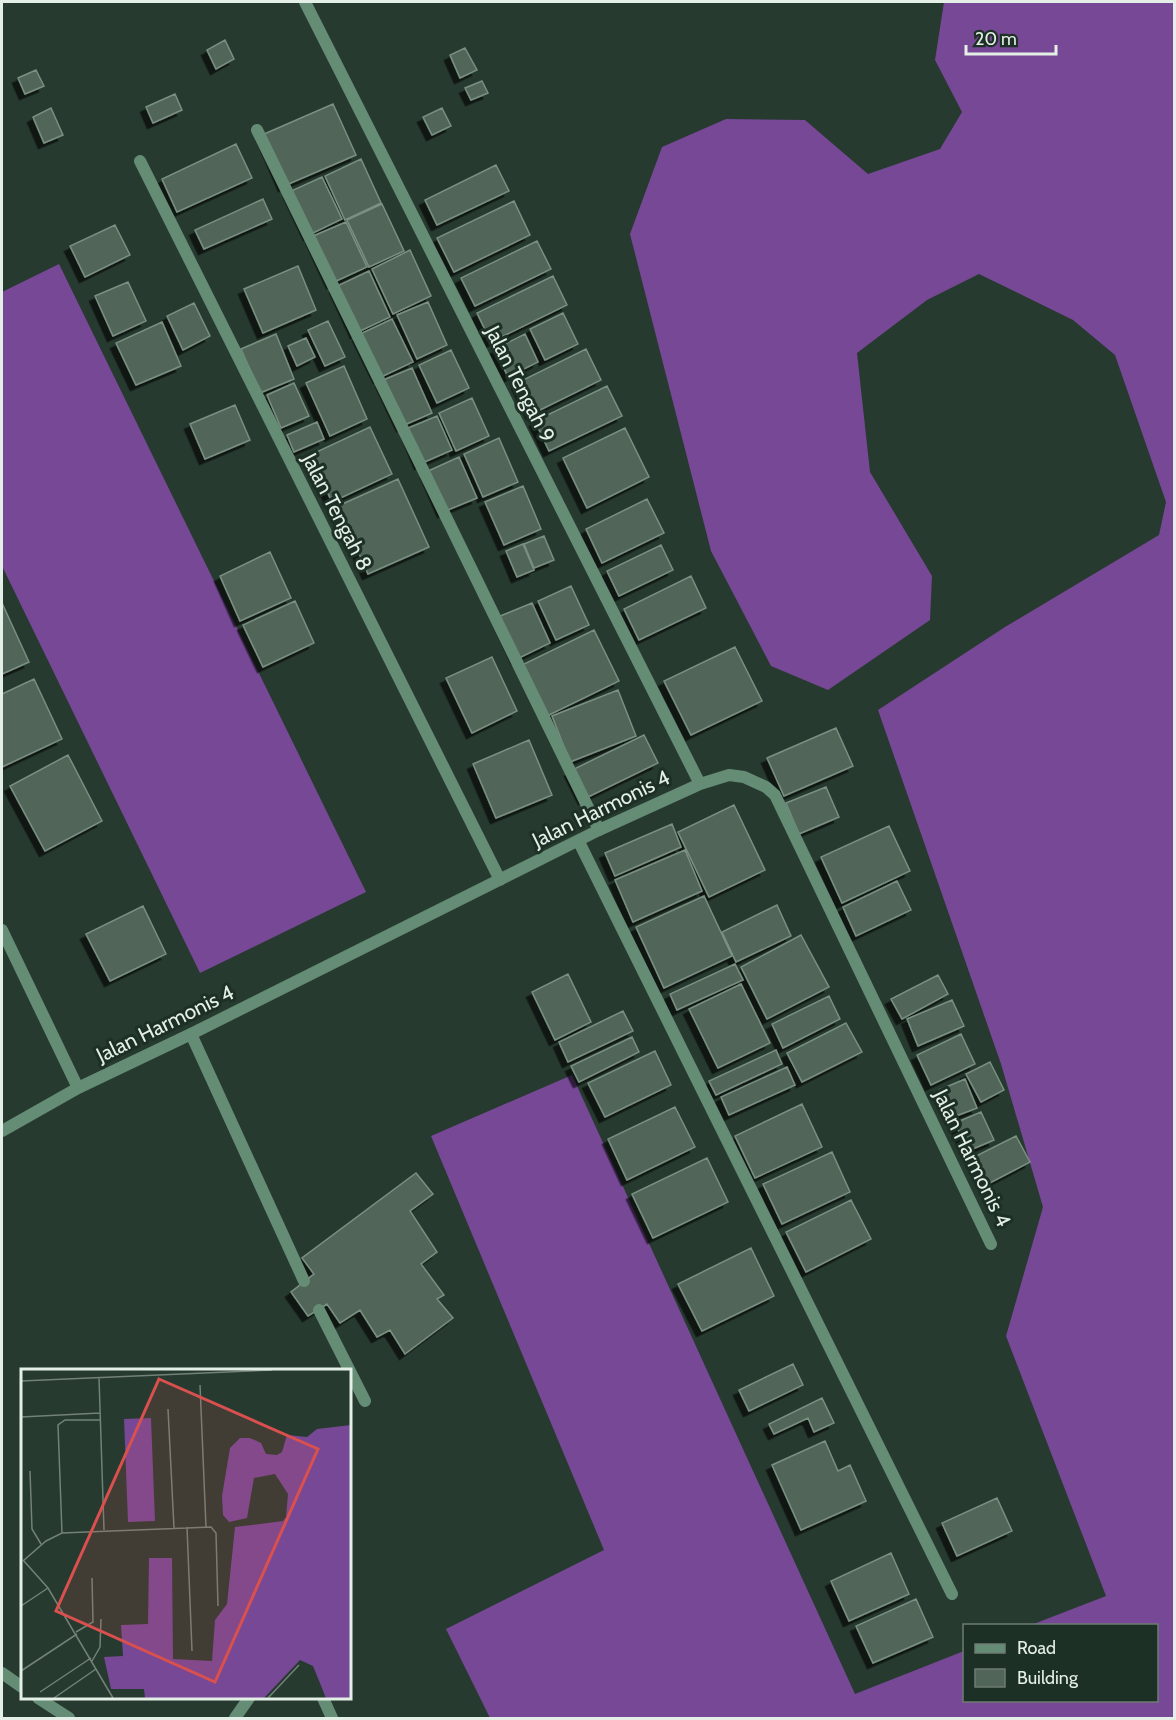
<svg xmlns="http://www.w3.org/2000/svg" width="1176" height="1720" font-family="Cabin,sans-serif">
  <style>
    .forest { fill: #764895 }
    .building { fill: #516558; stroke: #7a9082; stroke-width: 1.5; filter: url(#shadow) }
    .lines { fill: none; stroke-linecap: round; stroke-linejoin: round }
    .lane { stroke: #658c75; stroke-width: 12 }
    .street { stroke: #658c75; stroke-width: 12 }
    .labels { text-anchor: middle; stroke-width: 6; stroke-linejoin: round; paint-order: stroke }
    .street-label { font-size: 21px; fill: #e4efe8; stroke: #1d3025 }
    .inset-road { fill: none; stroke: #738279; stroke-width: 1.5 }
    .view { fill: #d9504e; fill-opacity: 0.15; stroke: #d9504e; stroke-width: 3 }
    .inset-edge { fill: none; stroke: #e4efe8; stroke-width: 3 }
  </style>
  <defs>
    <filter id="shadow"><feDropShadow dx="-5.5" dy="5.5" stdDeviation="0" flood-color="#0009"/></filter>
  </defs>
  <rect width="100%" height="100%" fill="#273a2f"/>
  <!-- forest -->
  <path class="forest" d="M944,2H1174V1718H490L446,1629L604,1550L431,1136L572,1075L855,1694L964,1651V1700H1156V1626L1031,1625L1106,1596L1006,1336L1043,1207L1001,1064L878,710L1005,627L1159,535L1166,502L1115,355L1073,320L979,274L927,300L857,353L870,472L932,576L930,620L828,690L771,666L711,551L630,234L662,147L726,119L805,120L868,174L940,149L962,112L935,60Z
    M59,264L366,892L200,973L2,566V292Z"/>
  <!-- building -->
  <path class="building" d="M225,40L234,59L216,69L207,50Z
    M465,48L477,70L460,78L450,55Z
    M36,70L44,86L25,94L18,78Z
    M482,81L488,93L471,100L465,88Z
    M175,94L182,110L153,123L146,107Z
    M333,104L356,155L284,186L262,135Z
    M51,108L63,135L44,143L33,117Z
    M442,108L451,126L432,135L423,117Z
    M236,144L252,178L177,212L162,179Z
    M361,159L381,203L345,220L325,176Z
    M496,165L509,191L437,225L425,200Z
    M322,177L342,219L309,235L289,192Z
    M263,199L272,219L204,249L195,230Z
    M514,201L530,235L454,272L437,238Z
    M382,204L404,251L369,267L347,220Z
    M346,222L367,267L332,283L311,237Z
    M115,225L130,255L85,277L70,246Z
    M537,241L551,269L475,306L461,278Z
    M410,250L431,296L393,314L372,269Z
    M298,266L316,310L263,333L244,289Z
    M369,271L390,317L356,333L335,287Z
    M553,276L567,305L491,342L477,313Z
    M128,282L146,321L113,336L95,296Z
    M428,302L447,345L417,359L397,315Z
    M194,303L210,336L183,350L167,316Z
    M563,313L578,344L545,360L530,329Z
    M392,319L413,362L379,378L358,335Z
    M328,321L345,357L325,366L308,330Z
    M162,322L181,366L136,385L116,343Z
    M276,334L294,379L260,393L241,349Z
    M525,334L538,362L508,377L495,349Z
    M306,338L315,357L297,366L288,346Z
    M586,349L601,380L532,414L517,383Z
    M451,350L469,388L437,403L419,365Z
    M344,366L367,419L330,436L306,383Z
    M412,368L432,413L402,426L381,381Z
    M294,383L309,416L281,428L267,395Z
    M607,386L622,416L549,451L535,421Z
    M472,398L489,436L456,451L439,413Z
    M235,405L250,440L205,459L190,424Z
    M437,416L452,450L420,464L406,429Z
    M317,422L324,439L294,452L287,435Z
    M370,427L392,474L332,502L310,455Z
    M625,428L649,477L587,508L563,458Z
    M499,438L518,482L483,497L464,454Z
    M459,457L477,498L443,512L426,472Z
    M398,479L429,547L368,574L338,506Z
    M523,486L541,529L504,545L485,502Z
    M647,499L664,533L602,563L586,529Z
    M544,536L554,560L534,568L524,544Z
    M523,544L534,570L517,577L506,551Z
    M661,545L673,570L619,596L607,571Z
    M270,552L291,598L240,621L220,576Z
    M691,576L706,608L639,640L624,609Z
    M571,586L589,625L556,640L538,601Z
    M295,601L314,643L263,667L243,625Z
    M2,603L29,662L2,674Z
    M532,603L550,643L517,659L498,617Z
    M594,630L619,681L547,716L522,665Z
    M735,647L762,701L691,735L664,681Z
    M492,657L517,711L472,733L446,678Z
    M34,679L62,739L2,767V694Z
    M618,690L636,736L570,762L552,716Z
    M836,728L853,766L784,796L767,758Z
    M644,735L658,763L584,799L570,771Z
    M529,740L552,795L496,818L473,764Z
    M68,755L102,821L45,851L10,786Z
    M826,787L839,817L799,834L786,803Z
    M734,805L765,870L709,897L678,832Z
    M672,824L681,847L615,876L605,853Z
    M889,826L910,871L842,903L821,857Z
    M685,850L702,891L633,922L615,880Z
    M897,881L911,910L856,936L843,907Z
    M704,896L732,956L664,988L636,927Z
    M777,905L791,936L736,962L722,932Z
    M143,906L166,954L110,981L86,934Z
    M801,935L829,987L767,1019L741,967Z
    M735,964L743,980L677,1010L670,994Z
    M568,974L591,1022L555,1040L532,992Z
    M938,975L948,994L902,1019L891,999Z
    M741,984L770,1043L718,1068L689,1009Z
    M829,996L840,1019L783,1048L772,1024Z
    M952,1000L964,1026L918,1046L907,1019Z
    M623,1011L633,1031L568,1062L559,1042Z
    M846,1023L862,1052L802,1082L787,1053Z
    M961,1034L975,1064L931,1085L917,1055Z
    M632,1037L639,1052L579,1082L571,1066Z
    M776,1050L782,1064L716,1095L709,1081Z
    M655,1051L671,1085L605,1117L588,1083Z
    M990,1062L1004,1090L981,1102L966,1074Z
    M787,1067L795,1085L729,1115L721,1097Z
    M965,1079L977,1108L951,1118L939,1090Z
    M802,1104L822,1147L755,1178L735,1136Z
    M675,1107L695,1147L627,1180L608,1139Z
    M981,1112L994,1140L968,1151L955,1123Z
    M1016,1136L1030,1162L986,1185L972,1158Z
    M832,1152L850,1192L782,1224L763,1184Z
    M707,1158L728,1202L653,1238L632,1194Z
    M416,1173L433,1194L410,1211L437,1252L421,1264L444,1295L437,1299L453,1318L405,1354L390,1330L377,1337L360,1310L340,1323L327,1304L308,1316L291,1292L314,1274L302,1258Z
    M851,1200L871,1239L806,1272L786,1232Z
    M751,1248L774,1296L702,1331L678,1284Z
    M793,1364L803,1385L749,1411L739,1390Z
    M822,1398L834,1423L814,1432L808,1418L774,1434L769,1424Z
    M825,1441L838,1471L850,1465L866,1501L801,1530L772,1465Z
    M997,1498L1012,1531L957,1556L942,1523Z
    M891,1553L909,1594L849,1621L831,1581Z
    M916,1599L933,1637L873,1663L856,1626Z"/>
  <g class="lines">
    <!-- lane -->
    <path class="lane" d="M257,130L599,830
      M191,1034L304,1281
      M319,1310L365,1401"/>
    <!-- street -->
    <path class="street" d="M305,2L700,784
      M140,161L500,880
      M579,842L952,1594
      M2,930L78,1088
      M2,1131L78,1088L191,1034L599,830L700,784L729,775L744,777L766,787L775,795L991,1244
      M2,1673L22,1687
      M38,1698L69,1718
      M323,1698L332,1718
      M235,1718L249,1698"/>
  </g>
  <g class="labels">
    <!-- street labels -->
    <g class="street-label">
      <text transform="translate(520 384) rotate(63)" y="7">Jalan Tengah 9</text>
      <text transform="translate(337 512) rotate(63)" y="7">Jalan Tengah 8</text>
      <text transform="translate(601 809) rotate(-26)" y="7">Jalan Harmonis 4</text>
      <text transform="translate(165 1024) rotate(-26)" y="7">Jalan Harmonis 4</text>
      <text transform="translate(972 1158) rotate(64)" y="7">Jalan Harmonis 4</text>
    </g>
  </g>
  <!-- overview -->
  <g transform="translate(21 1369)">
    <rect width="330" height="330" fill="#273a2f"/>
    <path d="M130,49L134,152L107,153L103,50ZM330,56V329H305L292,297L279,291L243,329H124L123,320H90L83,288L102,287L100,256L127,255L128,189H151L152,290L191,292L194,251L206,235L214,158L262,152L265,148L267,125L254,105L233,109L226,149L208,153L202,146L201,127L209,79L219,69H229L240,74L245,85L256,86L261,83L266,66L286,68L296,60Z" fill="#764895"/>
    <path class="inset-road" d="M78,9L83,161M0,12L251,1M179,16L185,158M147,40L153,159M0,48L79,44M9,102L11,160L20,175M166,158L171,282M41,164L37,56L44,51H79M2,191L27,219L92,329M2,192L25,172L41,164L190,158L195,164L197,237M0,237L27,219M55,263L72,253L71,209M71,292L79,278L80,250M0,302L56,265M19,323L70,289M33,329L75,300M247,329L278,296"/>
    <path class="view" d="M138,10L297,80L194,313L35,242Z"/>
    <rect width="330" height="330" class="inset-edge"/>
  </g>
  <!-- border -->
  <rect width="1176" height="1720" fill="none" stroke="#e4efe8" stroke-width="6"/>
  <!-- legend -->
  <rect x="963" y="1624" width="195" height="78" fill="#1d3025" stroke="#6d7c73" stroke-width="1.5"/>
  <rect x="975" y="1644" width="30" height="9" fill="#658c75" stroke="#6d7c73" stroke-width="1.5"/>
  <text x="1017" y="1654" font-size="18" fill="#e4efe8">Road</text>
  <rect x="975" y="1669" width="30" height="18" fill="#516558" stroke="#6d7c73" stroke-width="1.5"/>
  <text x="1017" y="1684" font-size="18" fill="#e4efe8">Building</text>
  <!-- scale -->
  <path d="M966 45v9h90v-9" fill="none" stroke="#e4efe8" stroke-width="3"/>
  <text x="975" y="45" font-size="18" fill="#e4efe8" stroke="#1d3025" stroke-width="4.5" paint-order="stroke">20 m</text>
</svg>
